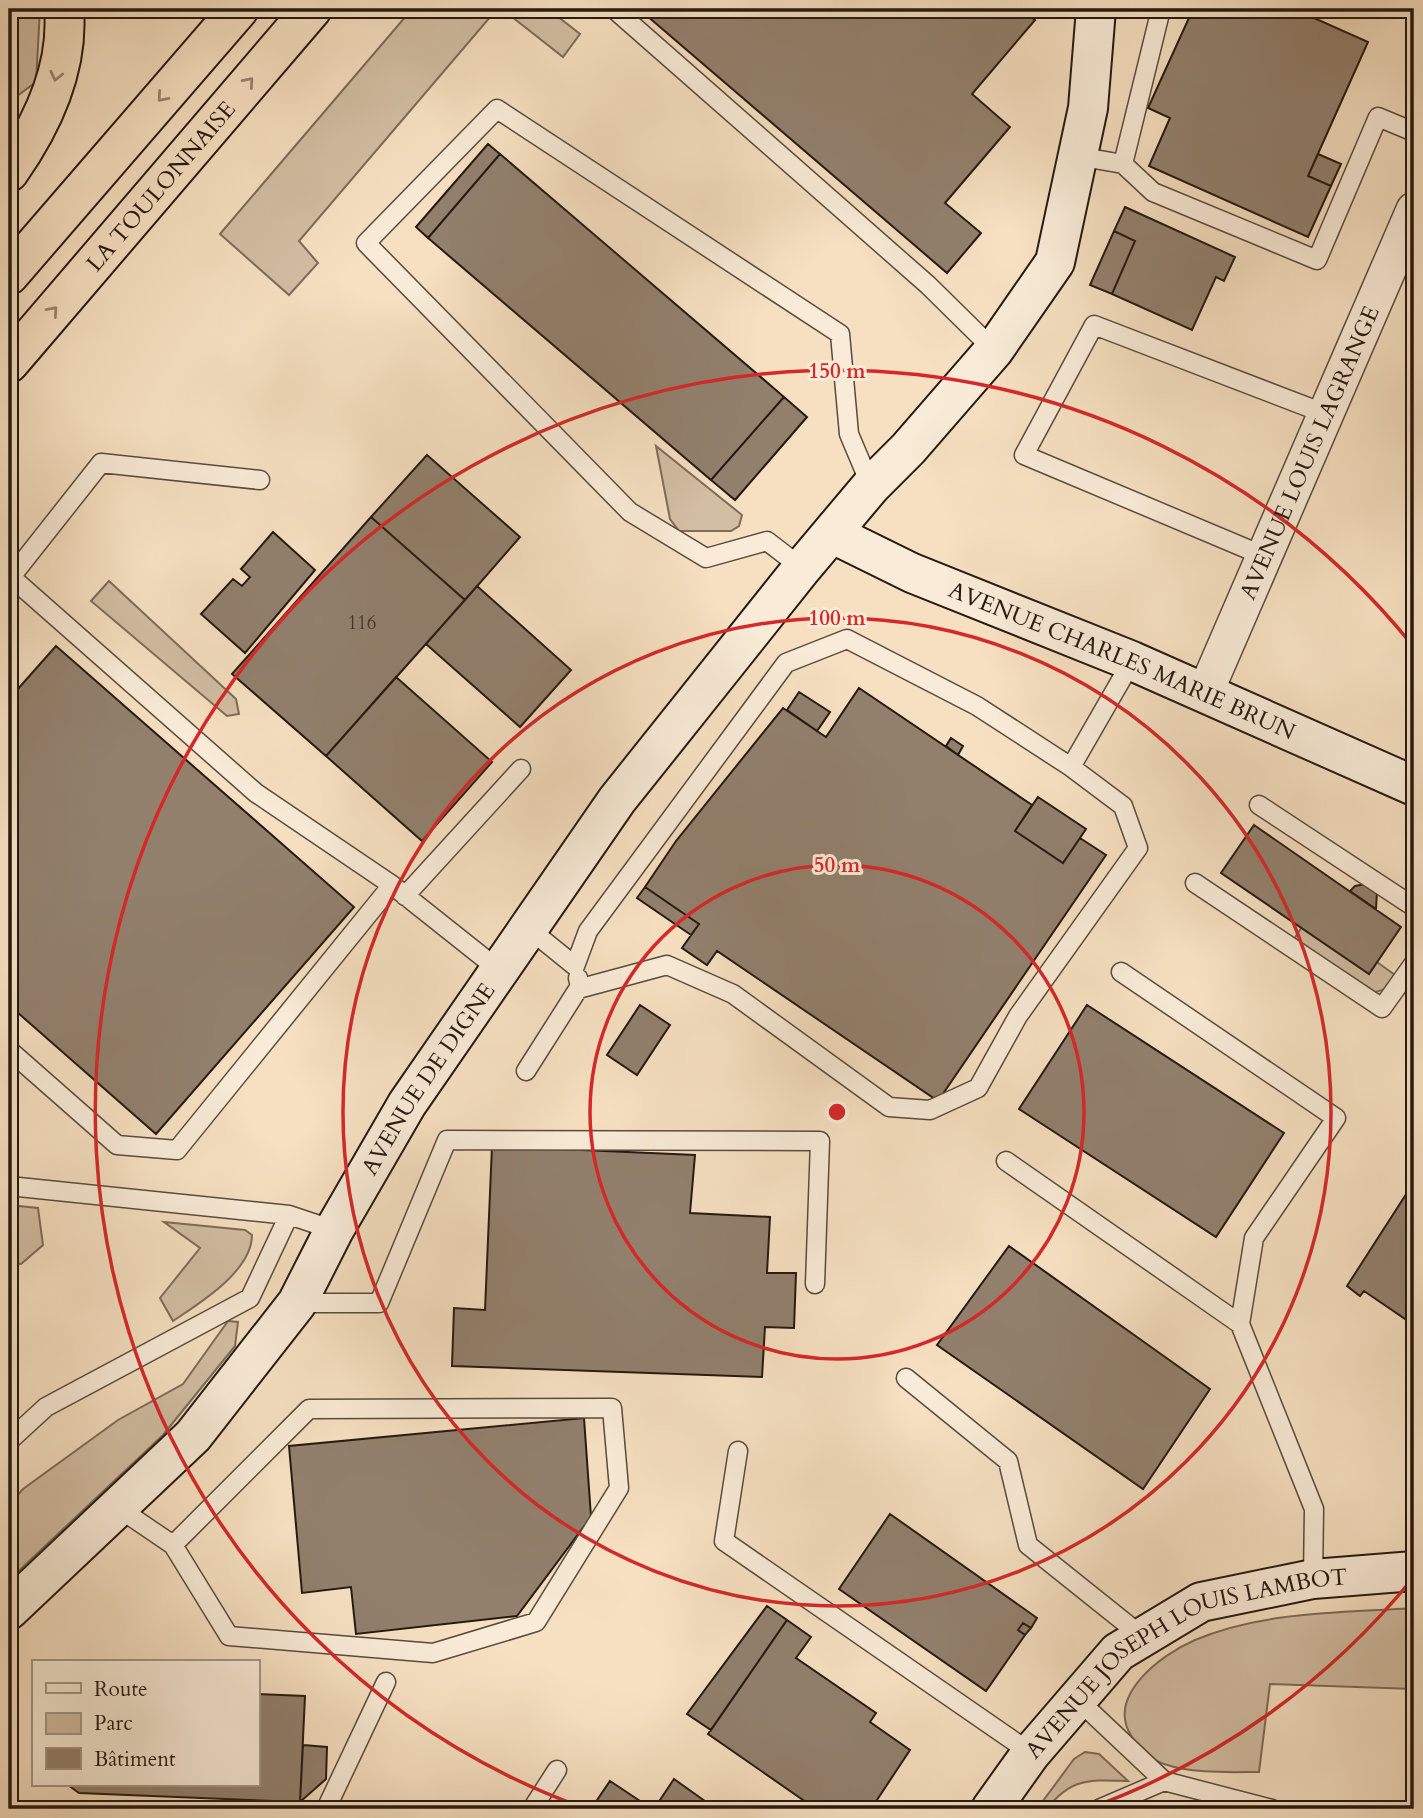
<svg xmlns="http://www.w3.org/2000/svg" width="1423" height="1818" font-family="Cardo,serif">
  <style>
    .green { fill: #d2bea3; stroke: #7c6c5a; stroke-width: 2 }
    .building { fill: #92806d; stroke: #251912; stroke-width: 2 }
    .lines { fill: none; stroke-linecap: round; stroke-linejoin: round }
    .lane-casing { stroke: #594b3e; stroke-width: 21 }
    .street-casing { stroke: #594b3e; stroke-width: 38 }
    .secondary-casing { stroke: #251912; stroke-width: 42 }
    .highway-casing { stroke: #251912; stroke-width: 42 }
    .lane { stroke: #f9ebd7; stroke-width: 18 }
    .street { stroke: #f9ebd7; stroke-width: 35 }
    .secondary { stroke: #f9ebd7; stroke-width: 38 }
    .highway { stroke: #f6e0c1; stroke-width: 38 }
    .oneway { stroke: #988672 }
    .ring { fill: none; stroke: #d62828; stroke-width: 3.5 }
    .labels { text-anchor: middle; stroke-width: 6; stroke-linejoin: round; paint-order: stroke }
    .number-label { font-size: 19px; fill: #403329 }
    .street-label { font-size: 23px; fill: #251912; stroke: #f9ebd7 }
    .centre { fill: #d62828; stroke: #f9ebd7; stroke-width: 3.5 }
    .ring-label { font-size: 21px; text-anchor: middle; font-weight: bold; fill: #d62828; stroke: #f9ebd7; stroke-width: 6; stroke-linejoin: round; paint-order: stroke }
  </style>
  <rect width="100%" height="100%" fill="#f6e0c1"/>
  <filter id="stains"><feTurbulence type="fractalNoise" baseFrequency=".00286" numOctaves="4"/><feColorMatrix values="0 0 0 0 .2 0 0 0 0 .09 0 0 0 0 .02 0 0 0 .5 -.17"/></filter>
  <radialGradient id="worn" r=".72"><stop offset=".6" stop-color="#630" stop-opacity="0"/><stop offset="1" stop-color="#630" stop-opacity=".3"/></radialGradient>
  <!-- green -->
  <path class="green" d="M12,9H40L36,82L9,102V27Z
    M412,9H497L299,241L318,263L289,295L220,234Z
    M502,9H548L580,34L563,57Z
    M656,446L742,515L739,526L731,531H679L670,519Z
    M109,581L236,699L239,714L227,716L91,601Z
    M1302,927L1377,962L1395,975L1386,989L1372,993L1294,939Z
    M9,1205L38,1208L43,1245L21,1264L9,1263Z
    M164,1222L245,1230L252,1235C252,1271 200,1303 173,1321L160,1298L200,1248Z
    M228,1321L238,1322L235,1346L163,1435L9,1580V1505L23,1489L118,1420L183,1384Z
    M1414,1608V1689L1270,1684L1259,1772C1229,1772 1193,1774 1164,1764C1150,1759 1140,1749 1132,1737C1105,1697 1160,1655 1195,1640C1263,1611 1341,1613 1414,1608Z
    M1085,1752L1099,1754L1128,1781C1092,1780 1071,1777 1047,1809H1037L1074,1759Z"/>
  <!-- building -->
  <path class="building" d="M639,9H1022L1035,20L972,94L1010,127L945,203L981,233L947,273Z
    M1193,9H1294L1368,42L1308,176L1331,186L1308,237L1149,166L1170,118L1148,108Z
    M488,144L500,154L428,238L416,227Z
    M500,154L784,397L711,480L428,238Z
    M1318,154L1341,164L1331,186L1308,176Z
    M1125,207L1235,257L1224,281L1216,277L1192,330L1112,294L1135,241L1114,231Z
    M1114,231L1135,241L1112,294L1090,285Z
    M784,397L807,417L735,500L711,480Z
    M427,455L520,537L465,600L371,517Z
    M371,517L465,600L326,756L232,674Z
    M273,532L315,570L245,653L201,614L233,579L242,586L250,577L241,569Z
    M477,586L571,670L520,727L426,644Z
    M56,646L354,907L156,1134L9,1005V699Z
    M396,677L492,762L422,841L326,756Z
    M859,688L1032,805L1015,831L1063,863L1080,838L1106,855L938,1101L717,951L707,965L682,948L699,924L645,887L676,841L783,708L826,737Z
    M799,692L830,712L817,731L787,710Z
    M951,738L963,746L958,755L946,746Z
    M1038,797L1086,829L1063,863L1015,831Z
    M1254,825L1401,927L1369,974L1221,873Z
    M1366,884L1377,892L1376,909L1350,891L1355,886Z
    M645,887L699,924L691,935L637,898Z
    M640,1005L670,1025L637,1075L607,1055Z
    M1087,1005L1284,1133L1216,1237L1019,1109Z
    M492,1146L695,1155L690,1213L770,1217L767,1273H796L794,1328L765,1327L762,1377L452,1366L454,1308L485,1310Z
    M1414,1182V1325L1364,1291L1360,1296L1347,1286Z
    M1009,1246L1210,1389L1143,1489L937,1345Z
    M584,1418L591,1517L517,1616L356,1634L351,1587L302,1593L289,1446Z
    M890,1514L1037,1618L1031,1628L1023,1623L1018,1630L1025,1635L986,1691L839,1589Z
    M767,1606L787,1620L711,1730L687,1714Z
    M787,1620L811,1637L796,1658L876,1713L870,1722L910,1750L871,1809H816L708,1734Z
    M1023,1623L1031,1628L1025,1635L1018,1630Z
    M257,1694L305,1696L300,1802L79,1793L68,1785H257Z
    M303,1745L327,1747L326,1779L300,1802Z
    M674,1779L716,1809H654Z
    M610,1781L652,1809H591Z"/>
  <g class="lines">
    <!-- lane casing -->
    <g class="lane-casing">
      <path id="lane" d="M614,9L928,285L994,350
        M1077,156L1123,164L1161,9
        M1123,164L1153,192L1317,260L1378,117L1414,132
        M260,480L101,463L11,577L256,793L392,885L499,970
        M1264,556L1024,455L1094,325L1326,414
        M802,568L767,541L706,558L630,512L366,243L497,109L840,334L849,434L871,486
        M1259,805L1414,907
        M1195,883L1382,1008L1414,963
        M405,896L521,769
        M528,928L575,966L588,931L786,663L847,639L977,706L1071,767L1132,661
        M1121,972L1336,1118L1254,1238L1240,1324L1314,1509L1313,1579
        M578,989L667,965L733,994L889,1107L930,1110L978,1088L1018,1016L1138,848L1123,806L1071,767
        M9,1050L117,1145L177,1150L392,885
        M526,1071L580,986L578,978
        M1006,1161L1240,1324
        M9,1186L289,1215L334,1230
        M297,1303H379L447,1140L820,1141L815,1284
        M906,1378L1008,1461L1028,1545L1143,1637
        M9,1441L46,1407L250,1298L289,1215
        M738,1451L724,1541L1031,1753
        M117,1507L173,1545L309,1409L612,1408L619,1488L536,1622L433,1653L229,1636L173,1545
        M1076,1698L1164,1781L1272,1809
        M326,1809L386,1682
        M532,1809L557,1770
        M1099,1809L1164,1781"/>
    </g>
    <!-- street casing -->
    <g class="street-casing">
      <g id="street">
        <path id="s1" d="M1205,693L1414,210"/>
      </g>
    </g>
    <!-- secondary casing -->
    <g class="secondary-casing">
      <g id="secondary">
        <path id="s2" d="M835,529L847,541L912,573L1132,661L1414,786"/>
        <path id="s3" d="M9,1610L193,1436L297,1303L334,1230L407,1104L617,800L802,568L871,486L908,449L994,350L1055,262L1088,108L1096,9"/>
        <path id="s4" d="M991,1809L1031,1753L1118,1652L1201,1602L1313,1579L1414,1571"/>
      </g>
    </g>
    <!-- highway casing -->
    <g class="highway-casing">
      <g id="highway">
        <path d="M9,172C42,125 69,68 64,9"/>
        <path d="M9,275L239,9"/>
        <path id="s5" d="M9,363L312,9"/>
      </g>
    </g>
    <!-- lane -->
    <use href="#lane" class="lane"/>
    <!-- street -->
    <use href="#street" class="street"/>
    <!-- secondary -->
    <use href="#secondary" class="secondary"/>
    <!-- highway -->
    <use href="#highway" class="highway"/>
  </g>
  <!-- one-way arrows -->
  <defs><path id="oneway-chevron" d="M-2-3.5L2.5 0L-2 3.5" fill="none" stroke-width="1.6" stroke-linecap="round" stroke-linejoin="round" transform="scale(1.75)"/></defs>
  <g class="oneway">
    <use href="#oneway-chevron" transform="translate(56 76) rotate(103)"/>
    <use href="#oneway-chevron" transform="translate(249 82) rotate(-49)"/>
    <use href="#oneway-chevron" transform="translate(162 97) rotate(131)"/>
    <use href="#oneway-chevron" transform="translate(53 311) rotate(-49)"/>
  </g>
  <!-- distance rings -->
  <g class="ring">
    <circle cx="837" cy="1112" r="247"/>
    <circle cx="837" cy="1112" r="494"/>
    <path d="M1413 1578A741 741 0 0 1 1090 1808M584 1808A741 741 0 1 1 1413 646"/>
  </g>
  <g class="labels">
    <!-- number labels -->
    <g class="number-label">
      <text x="362" y="629">116</text>
    </g>
    <!-- street labels -->
    <g class="street-label">
      <text dy="8" stroke="none"><textPath href="#s5" startOffset="233">LA TOULONNAISE</textPath></text>
      <text dy="8" stroke="none"><textPath href="#s1" startOffset="262">AVENUE LOUIS LAGRANGE</textPath></text>
      <text dy="8" stroke="none"><textPath href="#s2" startOffset="317">AVENUE CHARLES MARIE BRUN</textPath></text>
      <text dy="8" stroke="none"><textPath href="#s3" startOffset="682">AVENUE DE DIGNE</textPath></text>
      <text dy="8" stroke="none"><textPath href="#s4" startOffset="257">AVENUE JOSEPH LOUIS LAMBOT</textPath></text>
    </g>
  </g>
  <circle cx="837" cy="1112" r="10" class="centre"/>
  <g class="ring-label">
    <text x="837" y="378">150 m</text>
    <text x="837" y="625">100 m</text>
    <text x="837" y="872">50 m</text>
  </g>
  <!-- margin -->
  <rect width="1423" height="1818" fill="none" stroke="#f6e0c1" stroke-width="35"/>
  <rect x="10" y="10" width="1402" height="1797" fill="none" stroke="#251912" stroke-width="3.5"/>
  <rect x="18" y="18" width="1388" height="1783" fill="none" stroke="#251912" stroke-width="2"/>
  <!-- legend -->
  <rect x="32" y="1660" width="228" height="126" fill="#f9ebd7" stroke="#a49788" stroke-width="2"/>
  <rect x="46" y="1683" width="35" height="10" fill="#f9ebd7" stroke="#a49788" stroke-width="2"/>
  <text x="94" y="1696" font-size="21" fill="#251912">Route</text>
  <rect x="46" y="1713" width="35" height="21" fill="#d2bea3" stroke="#a49788" stroke-width="2"/>
  <text x="94" y="1730" font-size="21" fill="#251912">Parc</text>
  <rect x="46" y="1748" width="35" height="21" fill="#92806d" stroke="#a49788" stroke-width="2"/>
  <text x="94" y="1766" font-size="21" fill="#251912">Bâtiment</text>
  <rect width="100%" height="100%" filter="url(#stains)"/>
  <rect width="100%" height="100%" fill="url(#worn)"/>
</svg>
